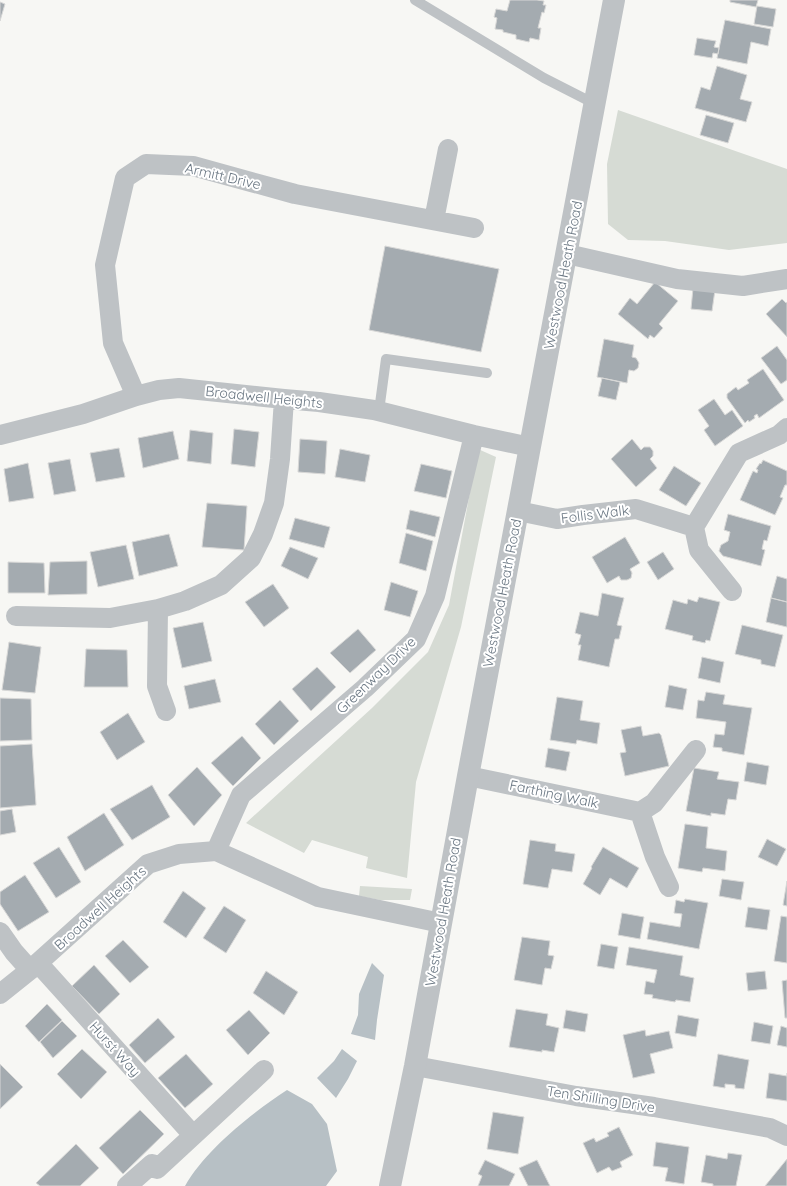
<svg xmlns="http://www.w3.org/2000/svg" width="787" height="1186" font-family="Quicksand,sans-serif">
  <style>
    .green { fill: #d6dbd4 }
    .water { fill: #b7c0c5 }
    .building { fill: #a4abb0; stroke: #d8d8d7 }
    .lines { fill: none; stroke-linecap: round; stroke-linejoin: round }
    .service { stroke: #bec2c5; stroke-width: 10 }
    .minor { stroke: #bec2c5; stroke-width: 20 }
    .tertiary { stroke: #bec2c5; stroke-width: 22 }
    .labels { text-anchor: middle; stroke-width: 4; stroke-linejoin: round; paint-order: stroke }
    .street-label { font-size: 14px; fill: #697682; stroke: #fff }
  </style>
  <rect width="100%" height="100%" fill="#f7f7f4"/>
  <!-- green -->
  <path class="green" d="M618,110L787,169V243L729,250L665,241L628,240L608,224L607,164Z
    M478,449L496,457L461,627L416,782L407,878L366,868L368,857L312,840L304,853L246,823L372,708L428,652L449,605Z
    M360,886L412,889L410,900H380L359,896Z"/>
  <!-- water -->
  <path class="water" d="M372,963L384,975L377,1020L375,1040L351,1034L358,1015L359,994Z
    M342,1049L357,1061L348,1079L336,1098L317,1078L334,1061Z
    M287,1090L312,1104L327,1124L337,1171L326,1186H185C206,1149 252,1113 287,1090Z"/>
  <!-- building -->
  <path class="building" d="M510,0H537L544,1L543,5H546L544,13L542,12L538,28H541L539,40L530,38L529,42L516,39V35L503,32V30L495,29L497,18L494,17L496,9L507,11Z
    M730,0H758L756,7L730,2Z
    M0,2L5,4L0,21Z
    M757,6L776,9L773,27L754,24Z
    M725,20L771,29L768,46L751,42L747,64L717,58Z
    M697,38L716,41L714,47L719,48L718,54L713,53L712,58L694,55Z
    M717,66L747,75L740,99L752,102L746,122L695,108L701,87L710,90Z
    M706,115L734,123L728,143L700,135Z
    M385,246L499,269L481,352L369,330Z
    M655,282L678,301L659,324L663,328L654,338L650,335L648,339L618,314L630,298L637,304Z
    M693,288L715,290L712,311L691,309Z
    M782,299L786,303L787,302V337L766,314Z
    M604,339L634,345L632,357L636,358L639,363L638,368L634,371L629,370L627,383L597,377Z
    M777,346L787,360V380L781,384L761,358Z
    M763,369L784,400L759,418L757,414L754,416L755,418L749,422L748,420L745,423L727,398V394L736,387L738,390L749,383L747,380Z
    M602,378L620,382L616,400L598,396Z
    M714,399L725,415L732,410L743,426L715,446L704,430L709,426L698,410Z
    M234,429L259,432L255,467L231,464Z
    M190,430L213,433L211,464L187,461Z
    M173,431L179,459L143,468L138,438Z
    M300,439L327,441L325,474L298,472Z
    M632,439L641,450L644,447H650L653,451V456L650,459L657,468L636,487L611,459Z
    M119,448L125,477L96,482L90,453Z
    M340,449L370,455L365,482L335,477Z
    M70,459L76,491L54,495L48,463Z
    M763,460L787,471V485H785L780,497L783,498L775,515L740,500L753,471L757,473L758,470L756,469L760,463L761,464Z
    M28,463L34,498L9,502L4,469Z
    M421,464L452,471L446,498L414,491Z
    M674,466L701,483L686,506L659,490Z
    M207,503L247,506L244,550L202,547Z
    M410,510L440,517L435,537L406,529Z
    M728,514L771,526L767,541L764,540L762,549L765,550L761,566L723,556L719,551L721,545L728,541L730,532L724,530Z
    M295,518L330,527L324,548L289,539Z
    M406,533L433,541L426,571L399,563Z
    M169,534L178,566L139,576L132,542Z
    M625,537L640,563L630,569L632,573L631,578L627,580H621L619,576L607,583L592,557Z
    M126,545L134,579L98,587L90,552Z
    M290,547L318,558L308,579L281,566Z
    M663,552L674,569L658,580L647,562Z
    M87,561V594L48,595L50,562Z
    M8,562L44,563L45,593H8Z
    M777,576L787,579V602L771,598Z
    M391,582L418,591L410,617L384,610Z
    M273,584L289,608L264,627L245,602Z
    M602,593L624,598L617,625L622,626L619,639H615L609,667L578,660L581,645H578L581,635L575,633L580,612L598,616Z
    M699,597L720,602L710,641L706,640L705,643L692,640L693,636L665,629L673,600L687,604L688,599L697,602Z
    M771,598L787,602V627L766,622Z
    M203,622L212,661L182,668L173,628Z
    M742,625L783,635L775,667L761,664V660L735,654Z
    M358,629L376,650L350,673L330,653Z
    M9,642L41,647L35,693L2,690Z
    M86,649L127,650L128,687H84Z
    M702,657L724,662L720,683L698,678Z
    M317,667L336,687L311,711L292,689Z
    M215,679L221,702L189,709L184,686Z
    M669,685L687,689L683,710L665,707Z
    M706,692L725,695L723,704L752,708L744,755L722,751V748L713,747L715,734L724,735L726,722L696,718L698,700L704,701Z
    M557,697L583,701L580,720L600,723L597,744L577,740L576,744L550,740Z
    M0,698L31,699L32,740L0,741Z
    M280,700L299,721L274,745L255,724Z
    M128,713L145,742L117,760L100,732Z
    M641,726L643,736L659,733L661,735L669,766L625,776L620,753L626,752L621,730Z
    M242,736L261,758L233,786L211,763Z
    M32,744L36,805L0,808V746Z
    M548,748L570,752L566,771L545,767Z
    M747,762L769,766L766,785L744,781Z
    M197,767L222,795L194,826L168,795Z
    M694,768L719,772L717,779L739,782L736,800L728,799L725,815L711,813V816L686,811Z
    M152,785L170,817L132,840L110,809Z
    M12,809L16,832L0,835V811Z
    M104,813L124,845L85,871L67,837Z
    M685,824L708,827L706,848L727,851L725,871L703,868L702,872L678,868Z
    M767,839L786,849L777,866L758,857Z
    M530,840L556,844L555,851L575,854L572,872L552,869L548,888L523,884Z
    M59,847L81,882L56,898L33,863Z
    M603,847L639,868L627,888L610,878L600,895L583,884L592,868L591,867Z
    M25,875L49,912L18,931L0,904V892Z
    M722,879L744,882L741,900L719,896Z
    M787,881V906L783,905Z
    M183,891L206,908L186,938L163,922Z
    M685,899L708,903L699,949L647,939L650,922L680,927L682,914L674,913L676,900L684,902Z
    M224,906L246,920L226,953L203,938Z
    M748,907L770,910L767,930L745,927Z
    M622,913L644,917L640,939L618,935Z
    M781,916L787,917V963L774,961Z
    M522,937L550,941L548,955L554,956L551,969L545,968L542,985L514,980Z
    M123,940L149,967L130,983L105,956Z
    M601,944L618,947L614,969L597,966Z
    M629,947L683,956L680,975L694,978L690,1002L676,1000L675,1002L652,998L653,995L644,994L646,981L654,983L657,970L626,965Z
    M94,965L120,994L99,1014L72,986Z
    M266,971L298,992L284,1015L253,993Z
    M765,971L767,989L748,991L746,973Z
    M787,980V1018H785L782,981Z
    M47,1004L62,1020L39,1042L25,1026Z
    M516,1009L548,1014L546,1025L559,1028L554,1052L542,1050V1052L509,1047Z
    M249,1010L270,1033L248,1055L226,1030Z
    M566,1010L588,1014L585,1032L563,1028Z
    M678,1015L699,1019L696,1037L675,1033Z
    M158,1018L175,1037L145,1063L129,1045Z
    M62,1021L77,1036L53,1058L40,1042Z
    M754,1022L773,1026L770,1044L751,1041Z
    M781,1026L787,1028V1047L777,1045Z
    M645,1030L646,1036L669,1031L673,1048L650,1054L655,1073L633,1078L623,1035Z
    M82,1049L107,1072L81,1099L57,1074Z
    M186,1054L213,1084L185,1108L158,1078Z
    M718,1054L749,1060L744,1089L735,1088V1085L725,1084V1088L713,1086Z
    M0,1064L23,1087L0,1109Z
    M769,1073L787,1076V1073V1101L766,1098Z
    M140,1110L164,1134L123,1174L99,1148Z
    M493,1112L524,1117L518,1154L487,1149Z
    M619,1127L633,1155L620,1162L622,1167L612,1171L609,1167L597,1173L583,1143L594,1138L596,1142L609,1136L607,1133Z
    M656,1142L689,1147L684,1184L665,1181L668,1168L653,1166Z
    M76,1144L99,1168L80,1186H40L36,1183Z
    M728,1153L742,1155L736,1186H713V1184L701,1182L706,1155L727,1159Z
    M787,1159V1186H765Z
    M485,1160L515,1174L509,1186H478L482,1176L478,1174Z
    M537,1160L550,1186H528L519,1168Z"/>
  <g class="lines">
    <!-- service -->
    <path class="service" d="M415,0L544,78L595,104
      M379,411L386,359L487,373"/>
    <!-- minor -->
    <path class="minor" d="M434,220L448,149
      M567,254L677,279L743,286L787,279
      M136,396L113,343L105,265L125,178L146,164L193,166L295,194L474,228
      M0,435L83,414L136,396L159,390L179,388L284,399L319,402L374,410L474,435L530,447
      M518,511L557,519L583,515L636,509L694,527L699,550L732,591
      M694,527L739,453L779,435L787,428
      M158,609L157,686L166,711
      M16,616L110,618L158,609L185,601L221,585L251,558L263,534L274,503L280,459L284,399
      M468,776L640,812L655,857L669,887
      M640,812L654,803L696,750
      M216,851L241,795L365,688L416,639L435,596L474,435
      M0,932L14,952L30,970
      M38,963L193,1135
      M0,994L30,970L148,864L179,854L216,851L318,897L441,923
      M415,1066L576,1096L654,1107L770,1128L787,1136
      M127,1186L152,1164L157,1169L264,1070"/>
    <!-- tertiary -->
    <path class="tertiary" d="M390,1186L415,1066L468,776L614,0"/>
  </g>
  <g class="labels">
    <!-- street labels -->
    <g class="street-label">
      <text transform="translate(223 176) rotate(13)" y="5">Armitt Drive</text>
      <text transform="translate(563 275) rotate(-79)" y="5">Westwood Heath Road</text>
      <text transform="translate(264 397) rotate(6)" y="5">Broadwell Heights</text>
      <text transform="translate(595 514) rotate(-7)" y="5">Follis Walk</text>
      <text transform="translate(502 593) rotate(-79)" y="5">Westwood Heath Road</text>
      <text transform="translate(376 675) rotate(-44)" y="5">Greenway Drive</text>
      <text transform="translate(554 794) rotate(12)" y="5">Farthing Walk</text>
      <text transform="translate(100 908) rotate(-42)" y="5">Broadwell Heights</text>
      <text transform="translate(443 912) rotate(-80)" y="5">Westwood Heath Road</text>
      <text transform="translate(115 1049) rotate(48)" y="5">Hurst Way</text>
      <text transform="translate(601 1099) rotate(9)" y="5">Ten Shilling Drive</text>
    </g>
  </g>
</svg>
